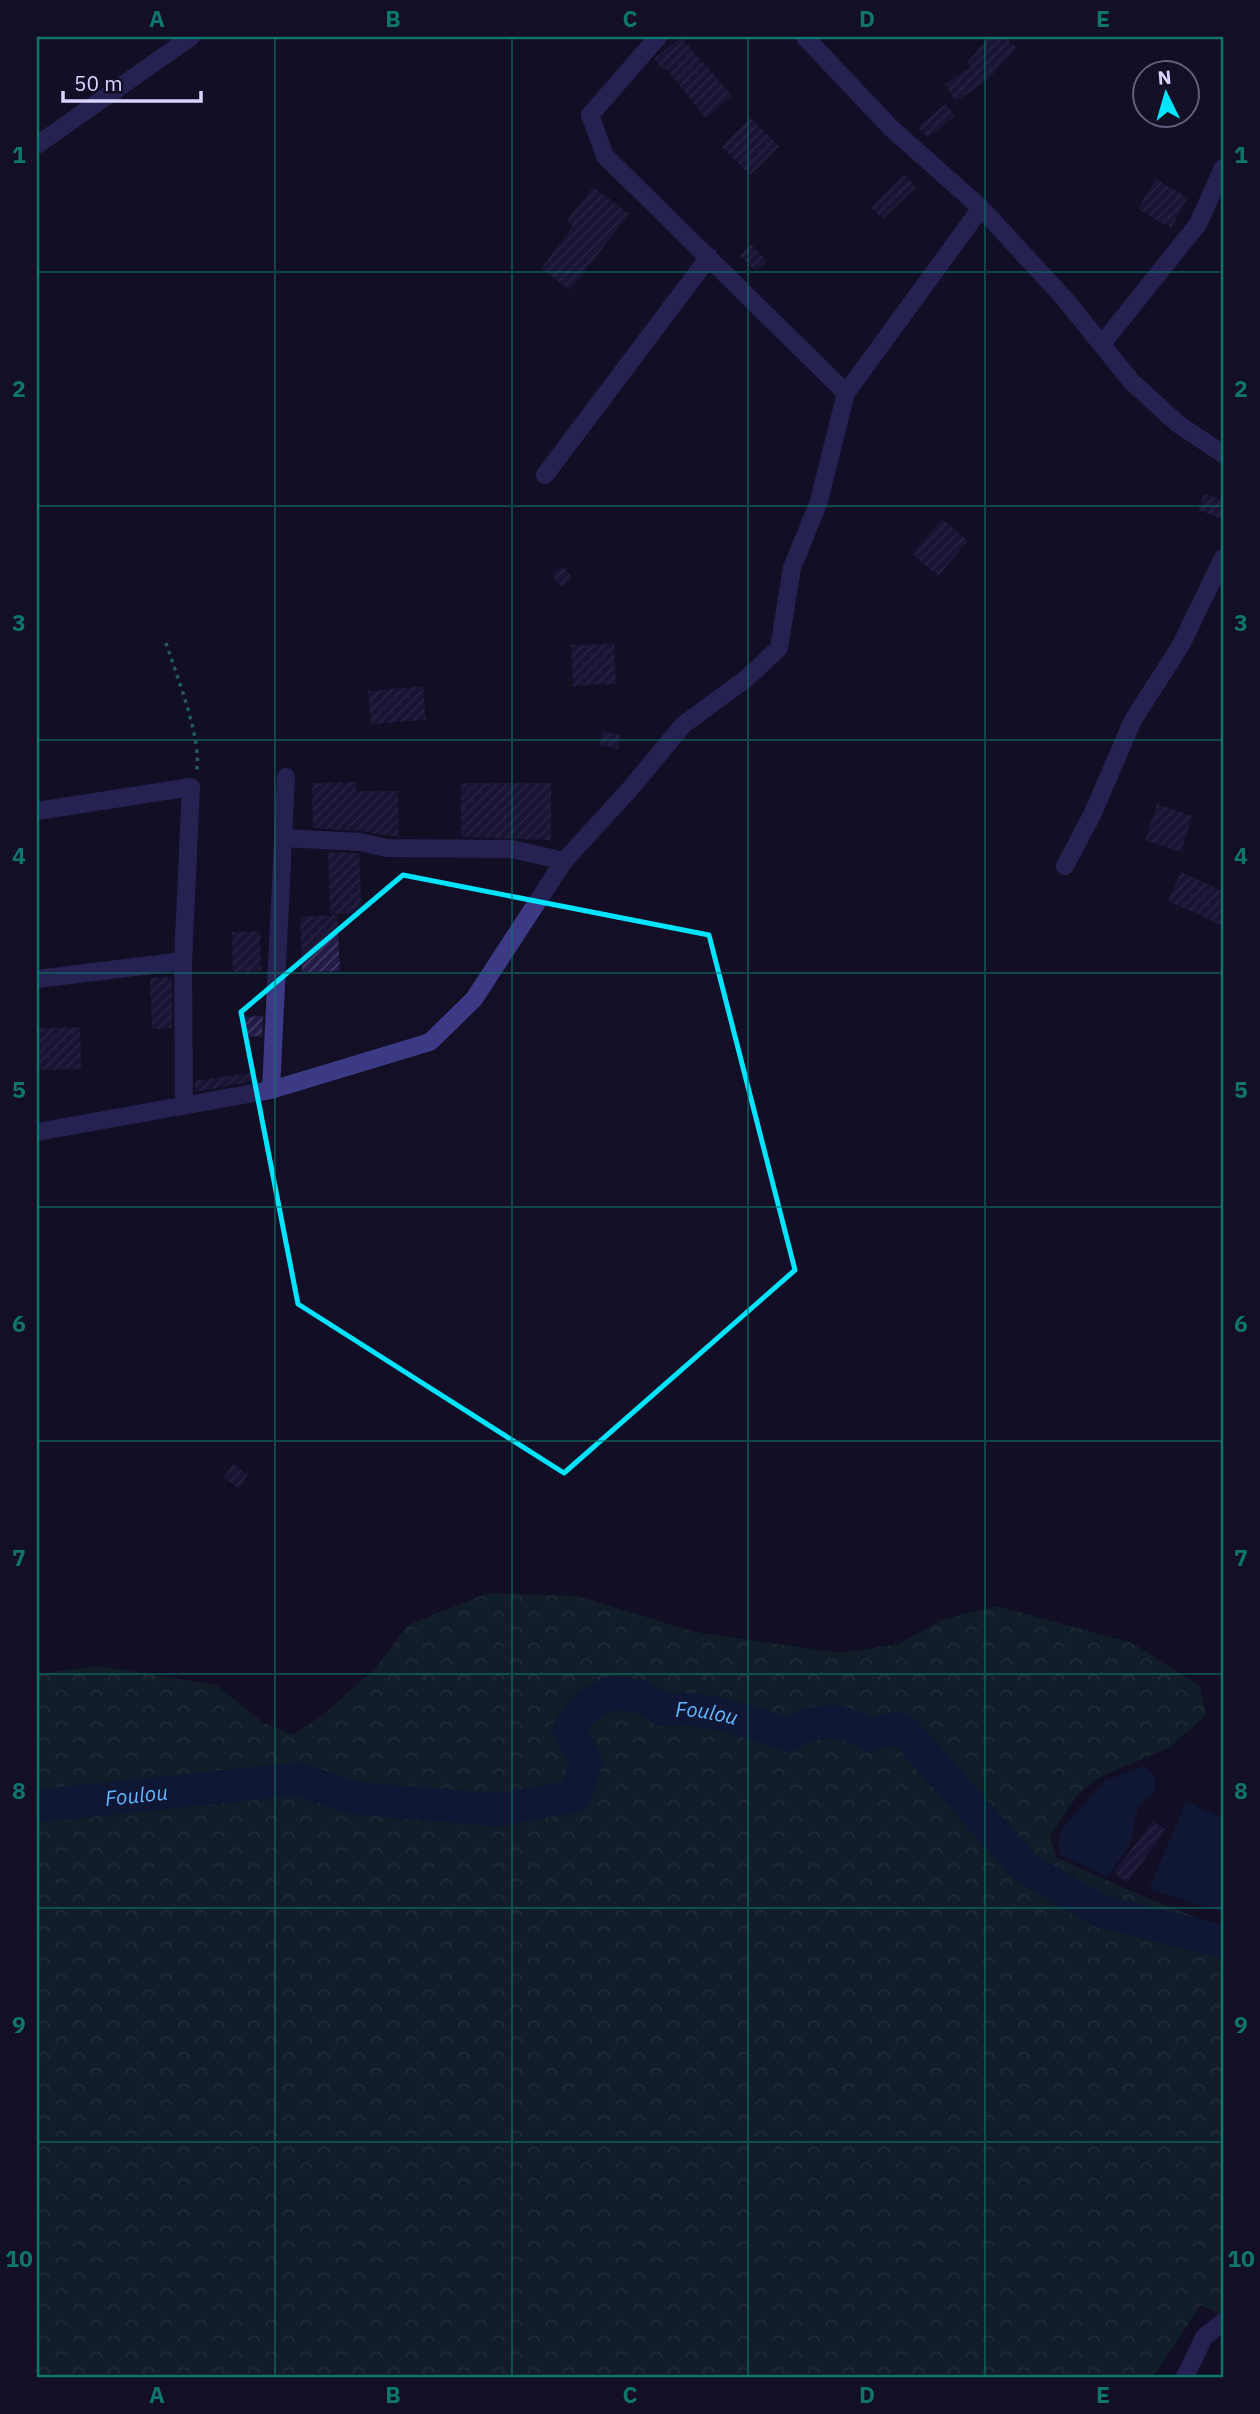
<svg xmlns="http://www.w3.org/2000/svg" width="1260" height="2414" font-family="'IBM Plex Sans',sans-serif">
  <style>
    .forest { fill: url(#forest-crowns) }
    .water { fill: #0c2248 }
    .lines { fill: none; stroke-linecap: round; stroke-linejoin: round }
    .river { stroke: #0c2248; stroke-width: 33 }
    .building { fill: url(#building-hatch) }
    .path { stroke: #2fb8b0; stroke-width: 3.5; stroke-dasharray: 3.5 5; stroke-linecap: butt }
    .minor { stroke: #3d3a85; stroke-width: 18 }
    .marked { fill: none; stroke: #00e5ff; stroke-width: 5; stroke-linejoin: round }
    .grid { fill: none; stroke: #0f766e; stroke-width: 2; stroke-opacity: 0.55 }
    .labels { text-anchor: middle; stroke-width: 7; stroke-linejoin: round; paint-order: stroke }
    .water-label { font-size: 21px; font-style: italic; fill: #62b6ff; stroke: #130f26 }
    .neatline { fill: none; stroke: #0f766e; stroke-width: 2.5 }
    .grid-label { font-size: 23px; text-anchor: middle; font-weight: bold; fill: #0f766e }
  </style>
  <defs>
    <pattern id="forest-crowns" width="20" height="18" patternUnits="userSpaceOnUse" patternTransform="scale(1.75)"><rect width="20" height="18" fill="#12302f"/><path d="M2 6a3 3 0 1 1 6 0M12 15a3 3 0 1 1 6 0" fill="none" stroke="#344d4e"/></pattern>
    <pattern id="building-hatch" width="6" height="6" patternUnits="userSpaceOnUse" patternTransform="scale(1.75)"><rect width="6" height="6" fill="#241b47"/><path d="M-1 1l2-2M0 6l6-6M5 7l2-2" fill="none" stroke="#433b63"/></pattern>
  </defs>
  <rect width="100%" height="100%" fill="#130f26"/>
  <!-- forest -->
  <path class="forest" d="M488,1593L577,1596L695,1632L841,1653L899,1644L944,1619L997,1606L1132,1643L1200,1686L1206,1715L1170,1747L1102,1776L1079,1793L1050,1836L1056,1857L1135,1893L1223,1928V2317L1201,2305L1153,2377H37V1674L99,1666L216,1685L262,1722L292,1735L323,1715L376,1668L408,1625Z"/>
  <!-- water -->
  <path class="water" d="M1145,1766L1155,1776V1793C1130,1805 1139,1819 1131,1839C1127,1852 1115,1865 1107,1877L1060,1854L1058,1842L1061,1830L1105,1781Z
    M1186,1802L1223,1818V1912L1149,1889Z"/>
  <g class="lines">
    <!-- river -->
    <path class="river" id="s1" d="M37,1806L299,1779L353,1798L498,1810L575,1796L586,1762L569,1729L586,1706L611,1693L640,1696L663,1710H697L729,1716L789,1735C816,1718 842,1716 869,1735L896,1728L906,1733L1025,1868L1101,1911L1223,1942"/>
  </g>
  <!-- building -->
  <path class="building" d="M681,37L732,96L705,118L666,68L663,70L654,59Z
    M990,37H1005L1017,48L987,81L956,101L945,84L971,66L967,62Z
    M946,104L955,116L928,138L918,127Z
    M750,118L779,146L750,175L722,147Z
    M904,174L916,187L883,219L871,207Z
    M1156,179L1188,198L1171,228L1138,209Z
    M593,187L629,214L570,290L541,269L573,226L567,221Z
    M751,244L767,261L756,271L740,256Z
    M1204,494L1223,501V519L1198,510Z
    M942,519L968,541L938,576L912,554Z
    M562,566L573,577L562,587L552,576Z
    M614,644L616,684L573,686L571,645Z
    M423,686L426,720L371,724L368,691Z
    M603,731L621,735L618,749L600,745Z
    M356,782V791H398L399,837L361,831L313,828L312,783Z
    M461,783H551V840L461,837Z
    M1157,804L1192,816L1181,852L1145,840Z
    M328,852L359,853L362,913L330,914Z
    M1181,872L1223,891V926L1168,901Z
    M337,915L340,971L302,972L300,917Z
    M260,931L261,971L233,972L232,932Z
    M172,977V1028L152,1029L150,978Z
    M263,1016L262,1036L242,1037V1017Z
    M80,1027L81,1069L37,1070V1028Z
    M254,1072L255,1081L195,1092V1081Z
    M233,1464L248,1474L239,1489L224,1478Z
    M1153,1821L1166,1830L1127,1882L1114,1872Z"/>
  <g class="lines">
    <!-- path -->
    <path class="path" d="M166,643C176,674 204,744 196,773"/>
    <!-- minor -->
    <path class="minor" d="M658,37L590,115L605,156L846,393
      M805,37L891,128L981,208L1064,298L1131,381L1178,424L1223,454
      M37,145L191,37
      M1102,344L1198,224L1223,168
      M545,475L709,257
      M37,811L191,787L183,961L184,1105
      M284,838L360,842L387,848L512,849L564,861
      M1065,866L1092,815L1133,720L1181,645L1223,558
      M37,979L183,961
      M271,1090L286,777
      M37,1132L271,1090L430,1042L474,999L564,861L630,789L683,725L747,678L779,648L792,568L819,501L846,393L981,208
      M1185,2377L1204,2337L1223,2322"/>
  </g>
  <!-- marked area -->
  <path d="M0 0H1260V2414H0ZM403,875L709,935L795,1270L564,1473L298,1304L241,1012Z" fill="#130f26" fill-opacity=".55" fill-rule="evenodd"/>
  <path class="marked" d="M403,875L709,935L795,1270L564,1473L298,1304L241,1012Z"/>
  <!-- grid -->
  <path class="grid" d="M275,37V2377M512,37V2377M748,37V2377M985,37V2377M37,272H1223M37,506H1223M37,740H1223M37,973H1223M37,1207H1223M37,1441H1223M37,1674H1223M37,1908H1223M37,2142H1223"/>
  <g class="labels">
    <!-- water labels -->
    <g class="water-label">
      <text dy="7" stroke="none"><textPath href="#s1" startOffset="774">Foulou</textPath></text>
      <text dy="7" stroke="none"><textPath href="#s1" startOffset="100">Foulou</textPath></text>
    </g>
  </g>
  <!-- border -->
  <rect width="1260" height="2414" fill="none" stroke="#130f26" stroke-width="77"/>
  <!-- north arrow -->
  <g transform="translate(1166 94) rotate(355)"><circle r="33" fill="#130f26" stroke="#625e7d" stroke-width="2"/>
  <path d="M0-5L12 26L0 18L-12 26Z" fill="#00e5ff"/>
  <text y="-10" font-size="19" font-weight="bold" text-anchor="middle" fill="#d9d4ff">N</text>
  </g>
  <!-- scale -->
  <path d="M63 91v10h138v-10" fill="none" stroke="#d9d4ff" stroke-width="3.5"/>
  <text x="74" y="91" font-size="21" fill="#d9d4ff" stroke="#130f26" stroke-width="5" paint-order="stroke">50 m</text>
  <rect x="38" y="38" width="1184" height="2338" class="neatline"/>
  <g class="grid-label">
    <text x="157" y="27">A</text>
    <text x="393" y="27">B</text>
    <text x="630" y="27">C</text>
    <text x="867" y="27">D</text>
    <text x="1103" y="27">E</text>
    <text x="19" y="163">1</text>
    <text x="1241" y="163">1</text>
    <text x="19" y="397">2</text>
    <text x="1241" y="397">2</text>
    <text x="19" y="631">3</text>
    <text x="1241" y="631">3</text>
    <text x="19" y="864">4</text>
    <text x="1241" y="864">4</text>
    <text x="19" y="1098">5</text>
    <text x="1241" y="1098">5</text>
    <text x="19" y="1332">6</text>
    <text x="1241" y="1332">6</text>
    <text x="19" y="1566">7</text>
    <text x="1241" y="1566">7</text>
    <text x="19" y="1799">8</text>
    <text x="1241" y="1799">8</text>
    <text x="19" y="2033">9</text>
    <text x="1241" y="2033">9</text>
    <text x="19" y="2267">10</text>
    <text x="1241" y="2267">10</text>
    <text x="157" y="2403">A</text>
    <text x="393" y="2403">B</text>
    <text x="630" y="2403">C</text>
    <text x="867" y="2403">D</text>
    <text x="1103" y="2403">E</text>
  </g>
</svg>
